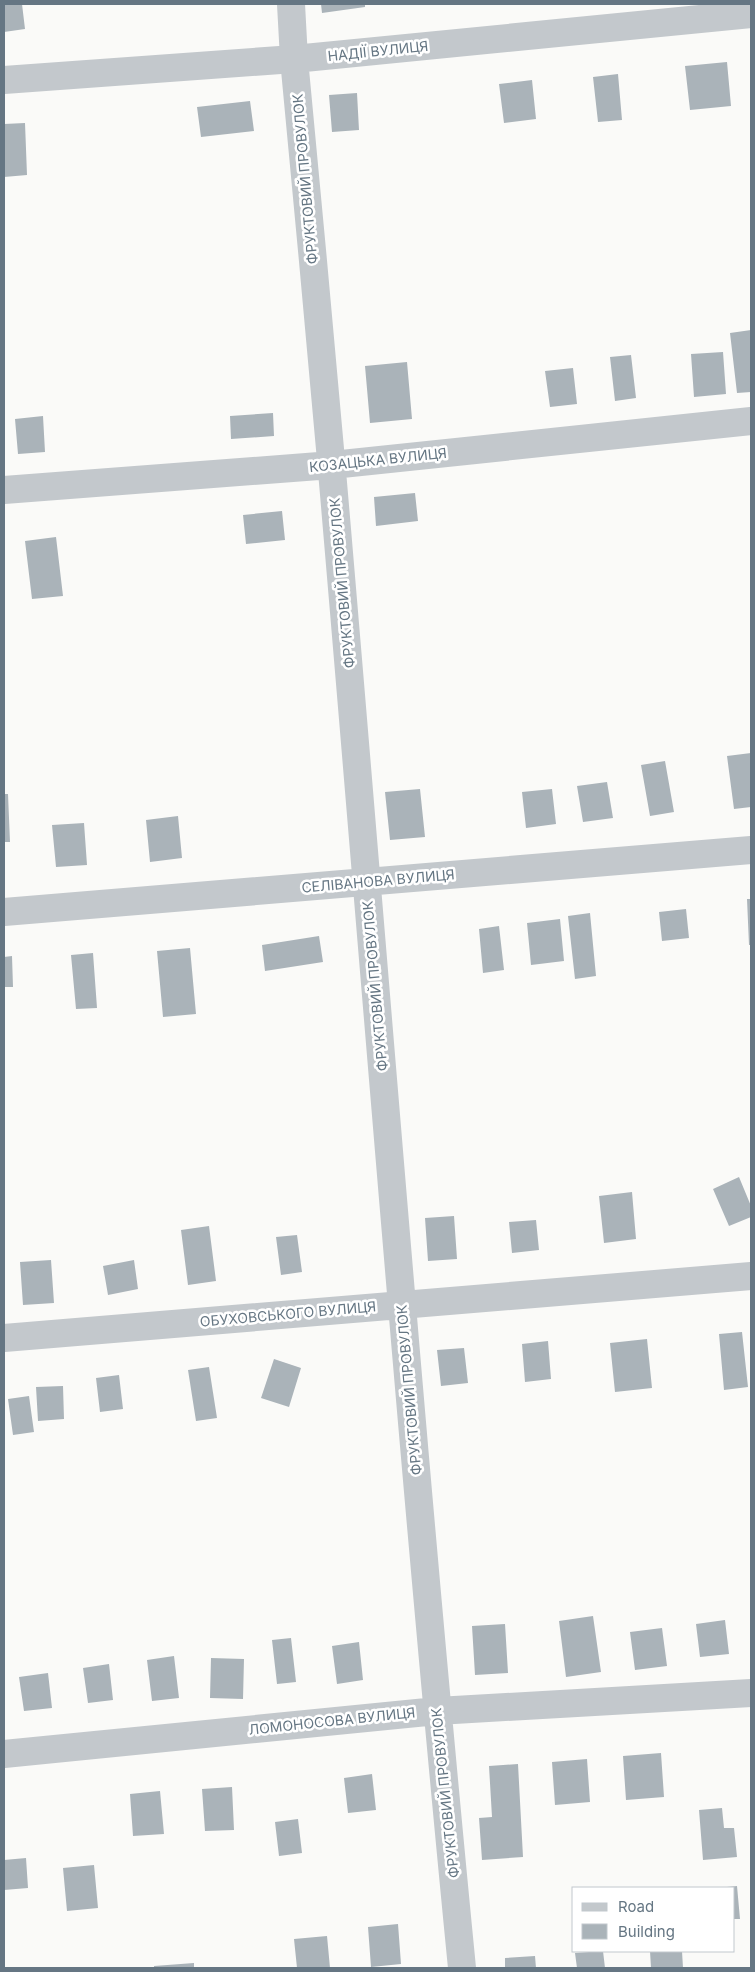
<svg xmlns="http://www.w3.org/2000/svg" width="755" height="1972" font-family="Inter,sans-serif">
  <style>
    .building { fill: #aab3b9 }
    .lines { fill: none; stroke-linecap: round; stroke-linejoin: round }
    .minor { stroke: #c3c8cc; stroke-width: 28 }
    .labels { text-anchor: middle; stroke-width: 5; stroke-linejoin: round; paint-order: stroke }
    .street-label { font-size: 14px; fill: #657683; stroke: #fff }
  </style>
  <rect width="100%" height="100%" fill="#fafaf8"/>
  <!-- building -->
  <path class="building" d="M4,4H22L25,29L4,32Z
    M321,4H365V7L322,13Z
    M727,62L731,106L690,110L685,66Z
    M618,74L622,120L598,122L593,77Z
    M532,80L536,119L504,123L499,84Z
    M357,93L359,130L332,132L329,95Z
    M250,101L254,131L201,137L197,107Z
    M25,123L27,175L4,177V124Z
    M751,330V392L737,393L730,333Z
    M723,352L726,394L694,397L691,354Z
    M631,355L636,398L615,401L610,357Z
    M407,362L412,419L370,423L365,366Z
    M573,368L577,404L550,407L545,371Z
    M273,413L274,436L231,439L230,416Z
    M43,416L45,452L18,454L15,419Z
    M415,493L418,521L376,526L374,497Z
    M282,511L285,540L246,544L243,515Z
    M56,537L63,596L32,599L25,541Z
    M751,753V807L734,809L727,756Z
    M665,761L674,812L650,816L641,765Z
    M607,782L613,818L583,822L577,786Z
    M420,789L425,837L390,840L385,792Z
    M552,789L556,824L526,828L522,792Z
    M4,794H8L10,842H4Z
    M178,816L182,858L150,862L146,820Z
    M84,823L87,865L56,867L52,825Z
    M747,899H751V945H749Z
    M686,909L689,938L662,941L659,912Z
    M590,913L596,976L575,979L568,916Z
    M560,919L564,961L531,965L527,923Z
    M499,926L504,970L483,973L479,929Z
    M319,936L323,962L265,971L262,945Z
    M190,948L196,1014L163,1017L157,951Z
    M93,953L97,1008L76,1009L71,955Z
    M12,956L13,987H4V957Z
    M739,1177L751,1206V1217L729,1226L713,1189Z
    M632,1192L636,1239L604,1243L599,1196Z
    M454,1216L457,1259L428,1261L425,1218Z
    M536,1220L539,1250L512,1253L509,1222Z
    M209,1226L216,1281L188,1285L181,1230Z
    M297,1235L302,1272L281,1275L276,1237Z
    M51,1260L54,1303L23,1305L20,1262Z
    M134,1260L138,1289L108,1295L103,1266Z
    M742,1332L748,1387L724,1390L719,1334Z
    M647,1339L652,1388L615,1392L610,1343Z
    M548,1341L551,1379L525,1382L522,1344Z
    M464,1348L468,1383L441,1386L437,1350Z
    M274,1359L301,1368L289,1407L261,1398Z
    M209,1367L217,1418L196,1421L188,1370Z
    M119,1375L123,1409L100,1412L96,1378Z
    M63,1386L64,1419L38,1421L36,1387Z
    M29,1396L34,1432L13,1435L8,1399Z
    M593,1616L601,1672L566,1677L559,1621Z
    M725,1620L729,1654L700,1657L696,1624Z
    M505,1624L508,1673L475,1675L472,1626Z
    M662,1628L667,1666L635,1670L630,1632Z
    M291,1638L296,1682L277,1684L272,1640Z
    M359,1642L363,1680L337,1684L332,1646Z
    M174,1656L179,1698L152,1701L147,1660Z
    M211,1658L244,1659L243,1699L210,1698Z
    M109,1664L113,1700L88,1703L83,1668Z
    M48,1673L52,1708L24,1711L19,1677Z
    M661,1753L664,1797L626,1800L623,1756Z
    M587,1759L590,1802L555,1805L552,1762Z
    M518,1764L523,1857L482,1860L479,1818L492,1817L489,1766Z
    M372,1774L376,1810L348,1813L344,1778Z
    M232,1787L234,1830L205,1831L202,1789Z
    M160,1791L164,1834L133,1836L130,1794Z
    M722,1808L724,1828H734L737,1857L703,1860L699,1810Z
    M298,1819L302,1853L279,1856L275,1822Z
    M26,1858L28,1888L4,1890V1860Z
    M94,1865L98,1908L67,1911L63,1868Z
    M737,1886L740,1919H734V1888L727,1887Z
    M398,1924L401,1964L371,1967L368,1927Z
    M327,1936L330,1968H297L294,1939Z
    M603,1951L605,1968H577L575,1953Z
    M650,1951H682L683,1968H651Z
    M535,1956L536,1968H505V1958Z
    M194,1963V1968H154V1966Z"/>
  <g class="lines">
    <!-- minor -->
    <path class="minor" d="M291,4L294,59C307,196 320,334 332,471C375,970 413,1470 462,1968
      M4,80L294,59L751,14
      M4,490L332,465L751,421
      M4,912L751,850
      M4,1338L751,1276
      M4,1754L437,1711L751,1693"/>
  </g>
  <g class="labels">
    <!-- street labels -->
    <g class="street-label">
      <text transform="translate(378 51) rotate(-6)" y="5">НАДІЇ ВУЛИЦЯ</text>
      <text transform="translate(305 179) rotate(-95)" y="5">ФРУКТОВИЙ ПРОВУЛОК</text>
      <text transform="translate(378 460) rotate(-6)" y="5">КОЗАЦЬКА ВУЛИЦЯ</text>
      <text transform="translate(342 583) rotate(-95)" y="5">ФРУКТОВИЙ ПРОВУЛОК</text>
      <text transform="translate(378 881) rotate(-5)" y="5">СЕЛІВАНОВА ВУЛИЦЯ</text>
      <text transform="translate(375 986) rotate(-95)" y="5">ФРУКТОВИЙ ПРОВУЛОК</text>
      <text transform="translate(288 1314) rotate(-5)" y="5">ОБУХОВСЬКОГО ВУЛИЦЯ</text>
      <text transform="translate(409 1390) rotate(-95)" y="5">ФРУКТОВИЙ ПРОВУЛОК</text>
      <text transform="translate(332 1721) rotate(-6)" y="5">ЛОМОНОСОВА ВУЛИЦЯ</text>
      <text transform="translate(445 1793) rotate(-96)" y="5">ФРУКТОВИЙ ПРОВУЛОК</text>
    </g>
  </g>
  <!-- border -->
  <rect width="755" height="1972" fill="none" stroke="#657683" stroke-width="10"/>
  <!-- legend -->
  <rect x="572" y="1887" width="162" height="65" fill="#ffffff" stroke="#c1c8cd"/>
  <rect x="582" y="1903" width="25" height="8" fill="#c3c8cc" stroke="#c1c8cd"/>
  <text x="618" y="1912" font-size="15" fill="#657683">Road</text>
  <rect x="582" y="1924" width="25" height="15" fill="#aab3b9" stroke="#c1c8cd"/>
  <text x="618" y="1937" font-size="15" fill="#657683">Building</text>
</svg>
